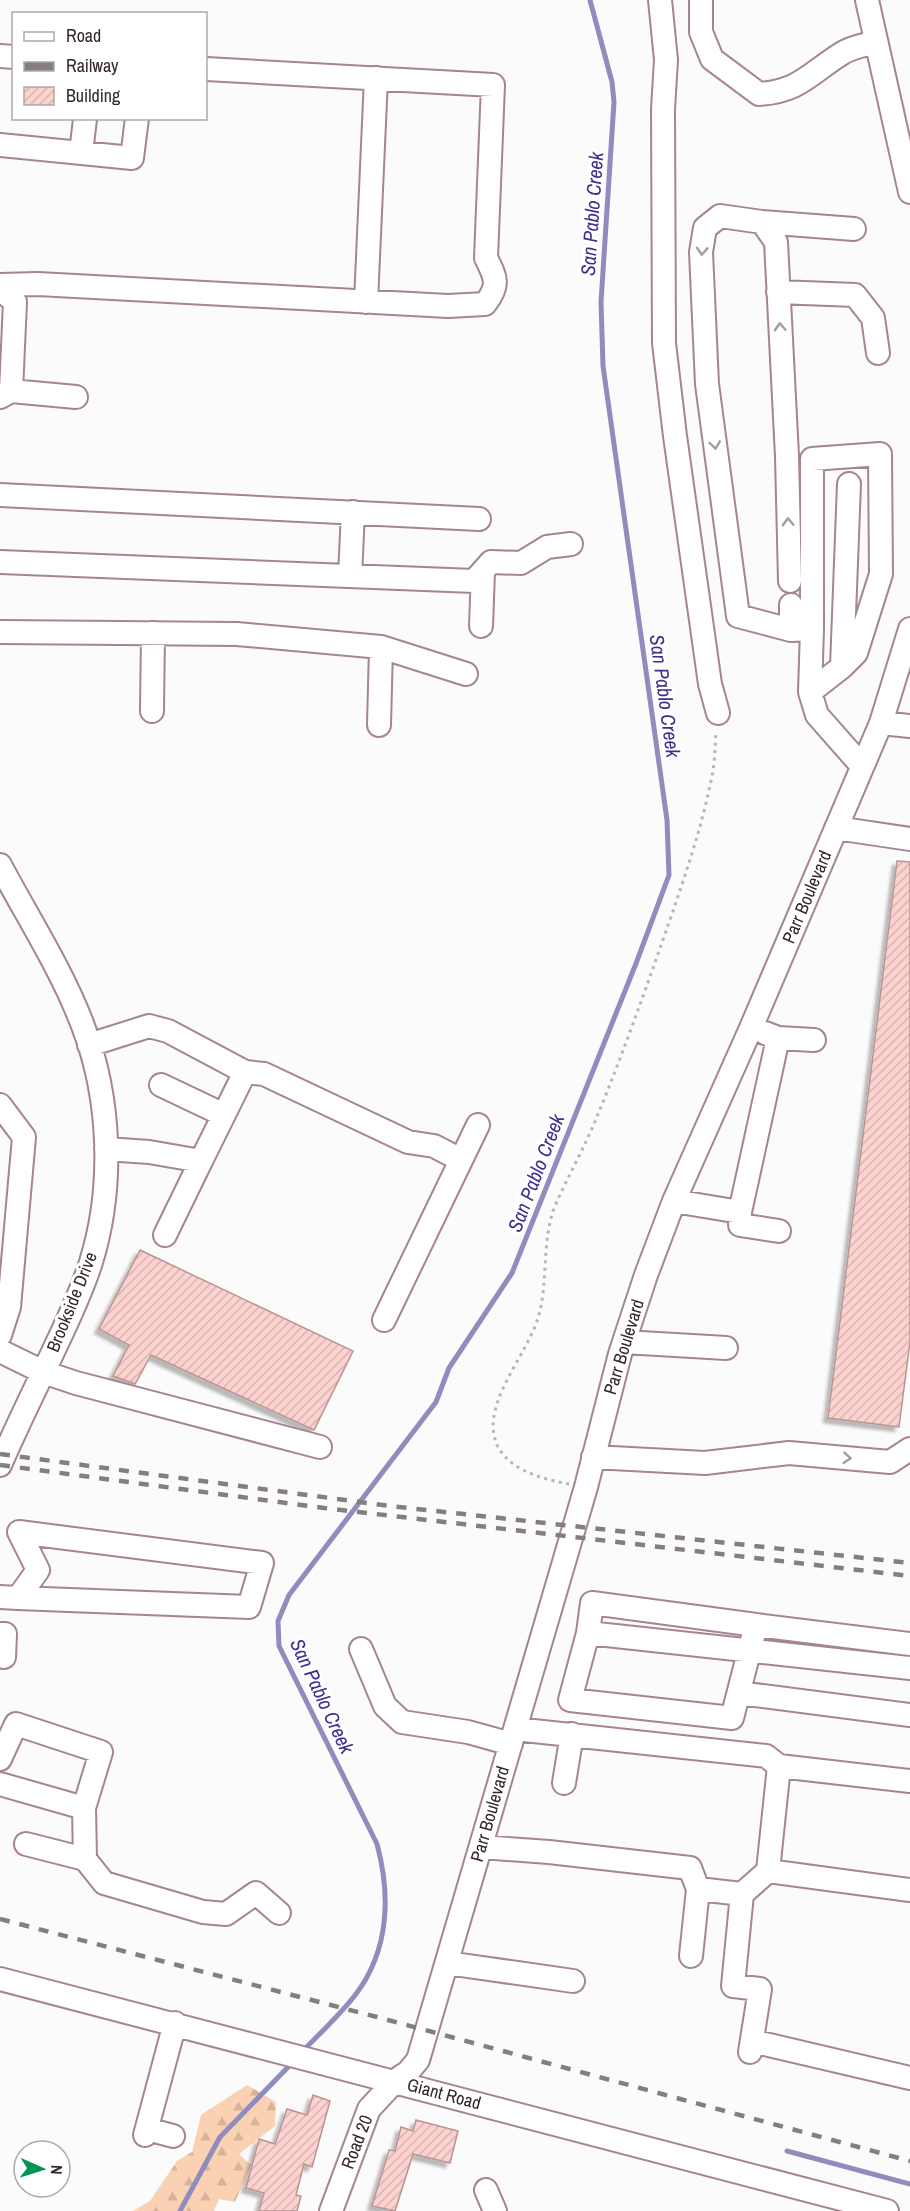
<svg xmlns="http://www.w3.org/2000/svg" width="910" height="2211" font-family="'Archivo Narrow',sans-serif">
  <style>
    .forest { fill: url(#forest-firs) }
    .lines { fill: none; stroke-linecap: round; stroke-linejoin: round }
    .stream { stroke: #908cbd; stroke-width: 5 }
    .building { fill: url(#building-hatch); stroke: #b99492; stroke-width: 1.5; filter: url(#shadow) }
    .minor-casing { stroke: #a58493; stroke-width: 26 }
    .path { stroke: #b9b4b6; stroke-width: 3; stroke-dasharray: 3 4.5; stroke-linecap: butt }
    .minor { stroke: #fff; stroke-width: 22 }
    .rail { stroke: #867d81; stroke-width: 4.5; stroke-dasharray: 10 10; stroke-linecap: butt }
    .oneway { stroke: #a49da0 }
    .labels { text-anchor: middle; stroke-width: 6; stroke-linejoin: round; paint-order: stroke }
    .street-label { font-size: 18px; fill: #34262c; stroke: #fff }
    .water-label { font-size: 20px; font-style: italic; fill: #3d2f8d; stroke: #fff }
  </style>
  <defs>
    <pattern id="forest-firs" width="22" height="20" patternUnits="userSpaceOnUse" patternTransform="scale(1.5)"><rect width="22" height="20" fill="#fbd1b4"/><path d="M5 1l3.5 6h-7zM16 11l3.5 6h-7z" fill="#d8b39b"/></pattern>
    <pattern id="building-hatch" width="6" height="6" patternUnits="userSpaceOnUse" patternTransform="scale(1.5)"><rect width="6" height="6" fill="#fcd2cf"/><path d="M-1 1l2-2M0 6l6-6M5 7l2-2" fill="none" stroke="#d9b4b2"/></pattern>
    <filter id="shadow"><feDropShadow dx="-4.5" dy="4.5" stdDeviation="1.5" flood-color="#0004"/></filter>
  </defs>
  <rect width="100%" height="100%" fill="#fbfbfb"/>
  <!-- forest -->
  <path class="forest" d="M247,2085L276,2102L275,2126L239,2154L251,2165L235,2202L219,2199L214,2211H133L150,2201L177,2161L192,2152L201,2115Z"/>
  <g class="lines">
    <!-- stream -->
    <path class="stream" d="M302,2052C320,2033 340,2015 356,1994C389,1950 391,1896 377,1844L279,1646L278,1621L289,1595L436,1402L449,1368L512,1273L635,966L669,875L667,820L603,366L601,302L614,102L612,82L590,0
      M787,2151L910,2184
      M180,2211L220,2137L294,2061"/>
  </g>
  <!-- building -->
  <path class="building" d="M897,861L910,862V1342L899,1427L828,1418Z
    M140,1250L353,1351L314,1430L151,1355L135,1384L113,1376L129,1345L99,1329Z
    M313,2095L330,2101L312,2167L304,2164L296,2195L301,2196L297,2211H259L264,2193L246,2188L259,2139L275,2144L287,2109L307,2115Z
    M416,2120L458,2131L450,2163L413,2154L395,2211L372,2206L389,2150L395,2151L401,2127L413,2131Z"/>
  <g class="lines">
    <!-- minor casing -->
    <g class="minor-casing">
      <path id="minor" d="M660,0L666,60L663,109L664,343L675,436L710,684L718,713
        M701,0V32L712,59L759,94C800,91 809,74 841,54C851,47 865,45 876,42
        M867,0L910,192
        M0,56L14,57
        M0,145L132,158L137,118
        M81,153L85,119
        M762,222L854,229
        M0,285L38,284L448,306L485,304C500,285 496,278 486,258L493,85L206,69
        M0,289L15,302L11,391
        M778,292L855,295L873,318L878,353
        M366,302L376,78
        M0,397L11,391L76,397
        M0,495L479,519
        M0,562L474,581L491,562L521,563L547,547L571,544
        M350,576L353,512
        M790,581L787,456L776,242L762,222L720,216L705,228L701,252L707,384L738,616L791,630L812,629
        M791,605V630
        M481,626L483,571
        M0,632L237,634L381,647L466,674
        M842,667L849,484
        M810,692L842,667L856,653L881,574L880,454L812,459V629L810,692L817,715L862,766
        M152,711L153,633
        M881,723L910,726
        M379,725L381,647
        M836,828L910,839
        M0,865C28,918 62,970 83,1026C111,1099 114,1188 91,1262C81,1294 66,1324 52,1354C34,1391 16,1428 0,1465
        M765,1033L778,1038L814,1040
        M89,1045L149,1026L168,1031L245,1072L201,1161L149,1152L106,1149
        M245,1072L264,1074L408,1142L434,1146L461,1160
        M161,1085L224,1115
        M0,1105L24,1137L9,1307L0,1335
        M674,1201L740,1212L778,1038
        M740,1212V1225L779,1231
        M165,1235L201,1161
        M384,1320L478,1125
        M624,1342L726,1348
        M0,1351L43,1372L76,1383L320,1447
        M593,1457L705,1463L789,1453L890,1462L910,1449
        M0,1597L18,1598L249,1607L262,1563L19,1532L38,1570L18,1598
        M756,1625L910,1644
        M588,1633L592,1603L756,1625L732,1718L570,1700L588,1633L910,1668
        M0,1634H5L4,1657
        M361,1649L385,1706L402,1722L468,1732L511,1744
        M739,1693L910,1715
        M515,1729L766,1756L779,1766L768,1871L742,1894L733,1986L760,1989L750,2052
        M0,1759L16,1724L101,1752L84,1808
        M779,1766L910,1781
        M564,1783L572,1734
        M0,1784L84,1808L85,1859L104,1883L203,1912L226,1914L256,1893L279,1913
        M26,1844L85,1859
        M481,1847L549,1852L690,1868L698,1889L742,1894
        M768,1871L910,1890
        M691,1956L698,1889
        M447,1963L573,1981
        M0,1979L887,2211
        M752,2041L910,2078
        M147,2129L173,2136
        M145,2135L175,2023
        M486,2190L495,2211
        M331,2211L369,2109L395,2081L408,2072L418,2060L586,1487L620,1354L646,1275L674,1201L751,1028L881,723L910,629"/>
    </g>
    <!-- path -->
    <path class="path" d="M569,1484C541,1479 500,1468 494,1435C487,1397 527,1354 538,1318C549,1282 541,1241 555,1206C567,1178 582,1152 594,1124C623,1054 648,983 673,911C688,867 703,822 712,776C715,762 715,746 716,731"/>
    <!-- minor -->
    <use href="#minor" class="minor"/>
    <!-- rail -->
    <path class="rail" d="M0,1454L390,1506L910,1563
      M0,1465L324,1508L910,1576
      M0,1919L377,2017L910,2161"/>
  </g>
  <!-- one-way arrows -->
  <defs><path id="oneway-chevron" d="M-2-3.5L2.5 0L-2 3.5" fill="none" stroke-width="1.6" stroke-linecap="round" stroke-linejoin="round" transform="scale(1.5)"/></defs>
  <g class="oneway">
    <use href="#oneway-chevron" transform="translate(702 251) rotate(94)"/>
    <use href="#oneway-chevron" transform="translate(780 327) rotate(-93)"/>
    <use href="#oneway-chevron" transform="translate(715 445) rotate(82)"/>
    <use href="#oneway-chevron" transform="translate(788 522) rotate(-92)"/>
    <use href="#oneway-chevron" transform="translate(847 1458) rotate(5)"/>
  </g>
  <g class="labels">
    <!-- street labels -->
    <g class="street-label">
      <text transform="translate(807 897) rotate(-67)" y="6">Parr Boulevard</text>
      <text transform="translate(72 1302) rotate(-68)" y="6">Brookside Drive</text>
      <text transform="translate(624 1347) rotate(-73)" y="6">Parr Boulevard</text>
      <text transform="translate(490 1814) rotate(-74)" y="6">Parr Boulevard</text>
      <text transform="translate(444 2094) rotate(15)" y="6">Giant Road</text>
      <text transform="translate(357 2142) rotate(-69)" y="6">Road 20</text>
    </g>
    <!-- water labels -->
    <g class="water-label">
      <text transform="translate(592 214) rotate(-86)" y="7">San Pablo Creek</text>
      <text transform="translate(665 696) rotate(82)" y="7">San Pablo Creek</text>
      <text transform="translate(536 1173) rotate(-69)" y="7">San Pablo Creek</text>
      <text transform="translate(322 1696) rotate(65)" y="7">San Pablo Creek</text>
    </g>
  </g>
  <!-- legend -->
  <rect x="12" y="12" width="195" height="108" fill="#ffffff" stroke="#aea8ab" stroke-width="1.5"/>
  <rect x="24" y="32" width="30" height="9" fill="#ffffff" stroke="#aea8ab" stroke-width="1.5"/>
  <text x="66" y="42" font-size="18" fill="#34262c">Road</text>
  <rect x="24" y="62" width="30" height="9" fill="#867d81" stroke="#aea8ab" stroke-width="1.5"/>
  <text x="66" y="72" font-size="18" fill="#34262c">Railway</text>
  <rect x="24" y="87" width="30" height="18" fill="url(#building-hatch)" stroke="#aea8ab" stroke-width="1.5"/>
  <text x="66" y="102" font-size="18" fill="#34262c">Building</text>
  <!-- north arrow -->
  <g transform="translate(42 2169) rotate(93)"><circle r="28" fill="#ffffff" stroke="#aea8ab" stroke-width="1.5"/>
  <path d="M0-4.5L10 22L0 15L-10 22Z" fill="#019454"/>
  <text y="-9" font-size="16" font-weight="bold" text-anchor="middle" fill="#34262c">N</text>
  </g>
</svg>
